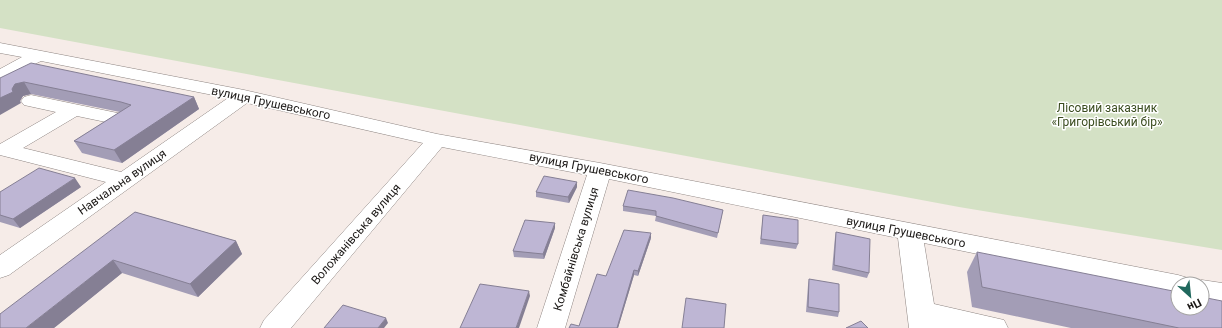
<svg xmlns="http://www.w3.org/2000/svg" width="1222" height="328" font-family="Roboto,sans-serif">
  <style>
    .green { fill: #d4e1c5 }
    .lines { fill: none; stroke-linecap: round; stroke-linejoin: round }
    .minor-casing { stroke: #8e8582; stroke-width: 1 }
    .minor { fill: #fff; fill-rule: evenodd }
    .wall { fill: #a39db6 }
    .shaded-wall { fill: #857f94 }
    .building { fill: #beb6d4; stroke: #857f94 }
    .labels { text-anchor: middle; stroke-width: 3; stroke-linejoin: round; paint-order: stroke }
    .street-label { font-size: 12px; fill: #1b1816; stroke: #fff }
    .park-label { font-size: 12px; fill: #3a4c1f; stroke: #fff }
  </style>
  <rect width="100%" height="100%" fill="#f6ece8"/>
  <!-- green -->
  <path class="green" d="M0,0H1222V250L959,207L0,28Z"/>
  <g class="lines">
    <!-- minor casing -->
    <g class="minor-casing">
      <path id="minor" d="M0,43L244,90L437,134L600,163L1178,275L1188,278L1191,284H1178V295L924,243L934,304L1004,320L1008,328H909L898,238L609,179L565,328H537L587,175L442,147L291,328H260L264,320L423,143L247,103L9,275L0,278V255L106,182L0,155V144L56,112L24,105L21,101L24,97L31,95L127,115L130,119L127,123L120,125L77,116L23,148L121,172L228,98L41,61L0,81V69L22,57L0,53Z
        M1202,280L1222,283V305L1202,300V284H1192Z"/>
    </g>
    <!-- minor -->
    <use href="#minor" class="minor"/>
  </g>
  <!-- wall -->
  <path class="wall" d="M0,78L194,97L199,109L122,163L82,153L74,141L120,112L31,94L23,96L20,101L21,103Z
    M81,187L20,228L0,222V192Z
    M577,187L569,203L536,197V192Z
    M623,206L723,210L717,238L655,221L656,216L623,211Z
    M135,212L236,241L242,254L198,297L122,273L54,328Z
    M763,215L798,244L796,249L760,244Z
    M555,228L544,259L514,257L513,251Z
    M836,232L869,273L867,278L832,270L835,237Z
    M651,238L638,276L634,275L618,328H569L579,326L606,276Z
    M977,252L1222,328H1071L972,307L967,272Z
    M809,279L839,312L838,317L806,312L808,285Z"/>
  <!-- shaded-wall -->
  <path class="shaded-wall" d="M24,82L31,94L23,96L20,101L21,103L0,115V98L12,89L15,84Z
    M194,97L199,109L122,163L114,150Z
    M75,178L81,187L20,228L13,219Z
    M577,182V187L569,203L568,197Z
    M555,223V228L544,259L543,254Z
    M651,233V238L638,276V271Z
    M236,241L242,254L198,297L190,284Z
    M113,260L122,273L54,328H26Z
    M634,270V275L618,328H617Z
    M529,291L530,296L519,328H516Z
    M386,318L388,323L384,328H378Z"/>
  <!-- building -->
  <path class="building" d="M31,63L194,97L114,150L74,141L131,105L121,102L24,82L15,84L12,89L13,92L0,98V78Z
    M39,168L75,178L13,219L0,215V192Z
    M544,176L577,182L568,197L536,192Z
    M628,190L673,198L723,210L718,233L656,216V211L623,206Z
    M135,212L236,241L190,284L113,260L26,328H0V314Z
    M763,215L798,220V244L761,239Z
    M525,220L555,223L543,254L513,251Z
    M624,230L651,233L638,271L634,270L617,328H569L571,324L579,326L597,274L606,276Z
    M836,232L870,239L869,273L834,265Z
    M977,252L1178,292V308H1202V297L1222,301V328H1179L982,287Z
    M809,279L839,284V312L808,307Z
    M480,284L529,291L516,328H460Z
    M686,298L726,304L724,328H682Z
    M343,305L386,318L378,328H324Z
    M861,321L868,328H846Z"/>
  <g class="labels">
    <!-- street labels -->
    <g class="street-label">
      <text transform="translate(271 103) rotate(12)" y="4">вулиця Грушевського</text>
      <text transform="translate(589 168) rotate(11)" y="4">вулиця Грушевського</text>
      <text transform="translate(122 182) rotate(-35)" y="4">Навчальна вулиця</text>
      <text transform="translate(906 232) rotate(11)" y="4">вулиця Грушевського</text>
      <text transform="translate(356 234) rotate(-49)" y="4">Воложанівська вулиця</text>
      <text transform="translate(576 249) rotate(-73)" y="4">Комбайнівська вулиця</text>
    </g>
    <!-- park labels -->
    <g class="park-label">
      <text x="1107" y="112">Лісовий заказник<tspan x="1107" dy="14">«Григорівський бір»</tspan></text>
    </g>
  </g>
  <!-- north arrow -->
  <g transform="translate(1190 296) rotate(153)"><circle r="19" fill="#ffffff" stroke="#a4a3a2"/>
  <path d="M0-3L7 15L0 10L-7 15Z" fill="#20685d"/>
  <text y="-6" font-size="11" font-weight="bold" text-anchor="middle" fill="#1b1816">Пн</text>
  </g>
</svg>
